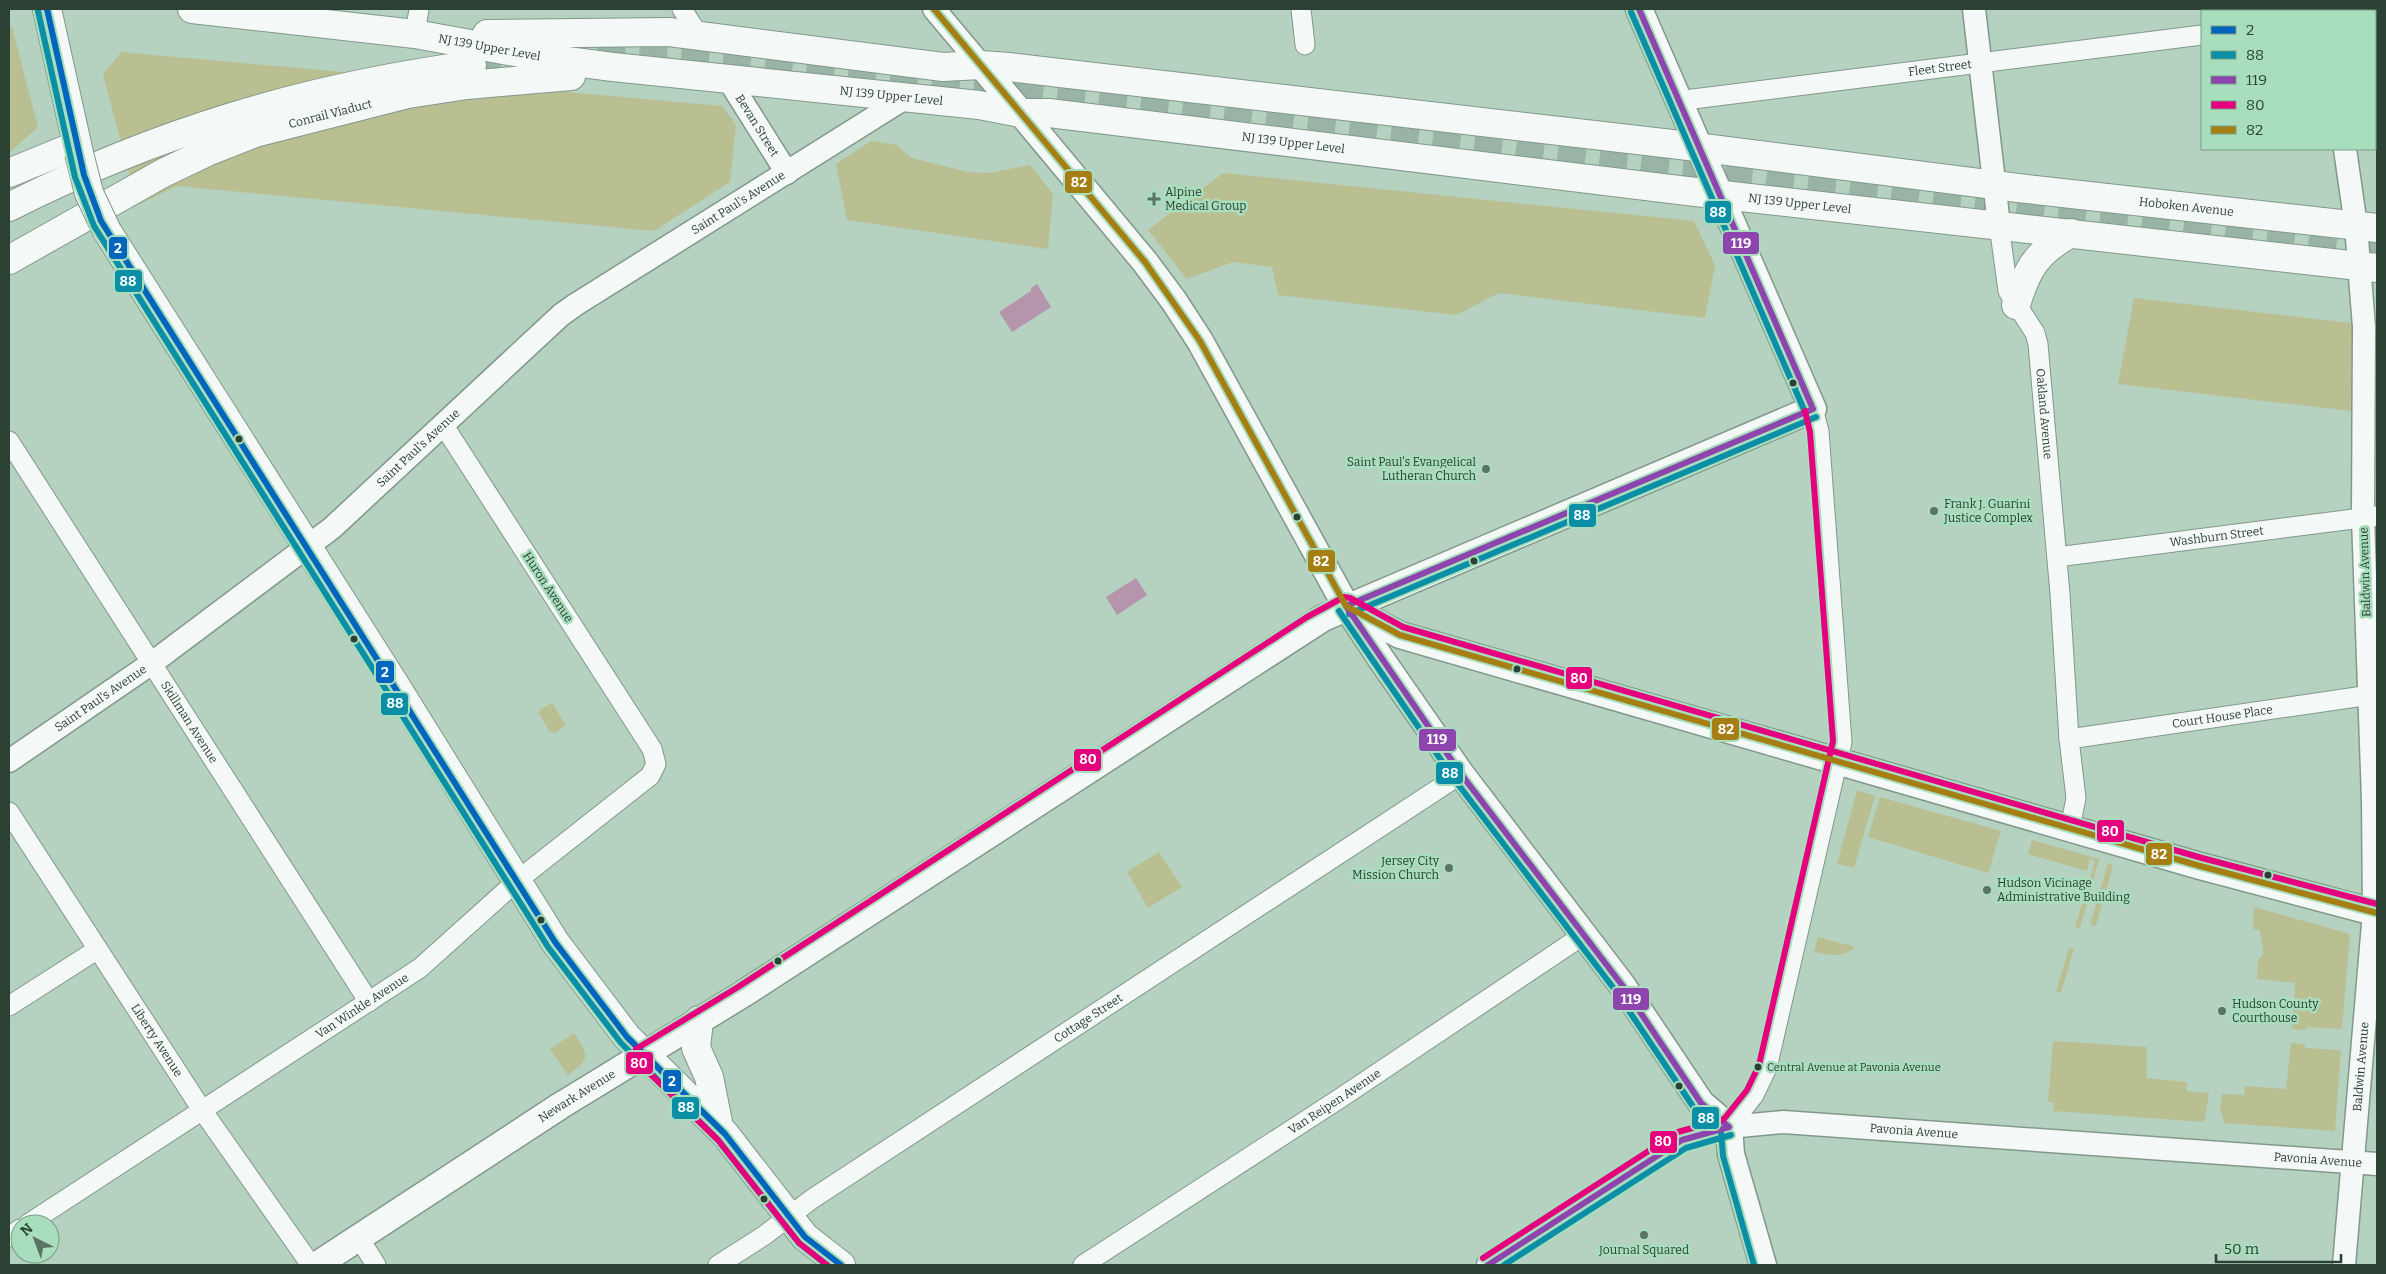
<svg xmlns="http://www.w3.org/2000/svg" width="2386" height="1274" font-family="Bitter,serif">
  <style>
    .green { fill: #babf92 }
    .water { fill: #b495ac }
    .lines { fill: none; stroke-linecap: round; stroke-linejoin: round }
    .motorway-tunnel { stroke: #99b4a4; stroke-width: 28; stroke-dasharray: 28 14; stroke-linecap: butt }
    .minor-casing { stroke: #82988b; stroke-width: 21 }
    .tertiary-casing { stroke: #82988b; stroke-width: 25 }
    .secondary-casing { stroke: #82988b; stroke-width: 29 }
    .primary-casing { stroke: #82988b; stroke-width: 30 }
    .motorway-casing { stroke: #82988b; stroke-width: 30 }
    .minor { stroke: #f4f8f6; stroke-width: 19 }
    .tertiary { stroke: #f4f8f6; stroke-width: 22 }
    .secondary { stroke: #f4f8f6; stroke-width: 26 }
    .primary { stroke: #f4f8f6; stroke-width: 28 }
    .motorway { stroke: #f4f8f6; stroke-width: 28 }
    .primary-bridge-casing { stroke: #82988b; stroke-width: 30; stroke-linecap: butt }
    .primary-bridge { stroke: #f4f8f6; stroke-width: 28 }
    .bus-1-casing { stroke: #a8debd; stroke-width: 10 }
    .bus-2-casing { stroke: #a8debd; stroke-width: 10 }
    .bus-3-casing { stroke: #a8debd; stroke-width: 10 }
    .bus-4-casing { stroke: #a8debd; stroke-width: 10 }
    .bus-5-casing { stroke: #a8debd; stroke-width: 10 }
    .bus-1 { stroke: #0065bd; stroke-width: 6 }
    .bus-2 { stroke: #0b8fa7; stroke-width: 6 }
    .bus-3 { stroke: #8e44ad; stroke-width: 6 }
    .bus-4 { stroke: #e5007d; stroke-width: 6 }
    .bus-5 { stroke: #a57e14; stroke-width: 6 }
    .poi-dot { fill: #5b7364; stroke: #a8debd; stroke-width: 2 }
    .bus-dot { fill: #2b4133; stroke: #a8debd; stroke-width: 2 }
    .labels { text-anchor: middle; stroke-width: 5; stroke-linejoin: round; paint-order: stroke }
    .bus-label { font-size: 11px; fill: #2b4133; stroke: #a8debd; text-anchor: start }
    .street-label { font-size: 12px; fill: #2b4133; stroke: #a8debd }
    .poi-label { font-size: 12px; fill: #2b4133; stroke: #a8debd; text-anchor: start }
    .line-badge { stroke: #a8debd; stroke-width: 2 }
    .badge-label { font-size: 14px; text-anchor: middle; font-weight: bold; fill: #fff }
  </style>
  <rect width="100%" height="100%" fill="#b5d1c0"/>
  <!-- green -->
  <path class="green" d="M9,27H12L38,127L9,153Z
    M121,52L722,106L736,125L730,182L654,231L177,186L138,205L103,75Z
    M871,141L897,145L912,158L968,172L989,173L1030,165L1053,194L1048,249L847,220L836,164Z
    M1223,173L1694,221L1715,265L1705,318L1499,293L1456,315L1278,295L1272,267L1233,262L1187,279L1148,230Z
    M2134,298L2377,326V414L2118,384Z
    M552,703L566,725L555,733L549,731L539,713L541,709Z
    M1857,790L1875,796L1854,868L1837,864Z
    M1880,797L2001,831L1988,873L1868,837Z
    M2032,840L2099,859L2080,928L2075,927L2095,861L2090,859L2087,871L2028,854Z
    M1159,852L1182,887L1148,908L1127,872Z
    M2108,863L2113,865L2096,926L2090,925Z
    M2254,907L2350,934L2342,1029L2307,1027V1030L2292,1029L2295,983L2257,979L2258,960L2263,955C2264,946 2260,940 2260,930L2253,929Z
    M1818,937L1855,947C1842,959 1830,955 1814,952Z
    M2069,948L2074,949L2061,993L2056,991Z
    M574,1033C589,1056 591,1058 568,1075L550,1049Z
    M2053,1041L2147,1047L2146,1078L2187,1082L2186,1091L2209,1093L2205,1119L2203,1122L2053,1111L2054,1103L2048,1102Z
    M2291,1043L2305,1044V1048L2341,1050L2335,1131L2224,1123L2222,1113L2220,1112L2222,1094L2244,1095L2245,1086L2286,1089Z"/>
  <!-- water -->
  <path class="water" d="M1037,284L1051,307L1012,332L999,312L1031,291V288Z
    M1136,578L1147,595L1117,615L1106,597Z"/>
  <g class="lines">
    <!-- motorway-tunnel -->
    <path class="motorway-tunnel" d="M472,65C542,56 610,49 681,54L2377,250"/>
    <!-- minor casing -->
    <g class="minor-casing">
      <g id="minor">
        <path d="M682,9L698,34"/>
        <path d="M1301,9L1305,45"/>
        <path d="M2375,13H2377"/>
        <path d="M415,34L419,9"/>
        <path id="s1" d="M1677,101L2202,35"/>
        <path id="s2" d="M1999,225L2008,291L2035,333L2038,344L2060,594L2069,739L2076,798L2070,828"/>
        <path id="s3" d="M9,441L369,1002"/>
        <path id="s4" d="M2057,557L2377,516"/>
        <path id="s5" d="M2069,739L2377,694"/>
        <path id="s6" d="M9,812L202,1110L311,1265"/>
        <path d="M9,1006L98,949"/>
        <path d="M1729,1127L1754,1095L1767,1068L1842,742L1819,431L1813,409"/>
        <path id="s7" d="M28,1224L420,968L518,880L650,776L656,764L652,749L444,426"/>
        <path d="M9,1237L20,1229"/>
        <path d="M359,1238L376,1265"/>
        <path id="s8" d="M718,1265L765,1235L812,1199L1461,774"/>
        <path id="s9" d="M1083,1265L1342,1097L1585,934"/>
      </g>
    </g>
    <!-- tertiary casing -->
    <g class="tertiary-casing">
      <g id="tertiary">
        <path d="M934,9L981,65"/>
        <path d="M1974,9L1999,225"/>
        <path d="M2328,9V11"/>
        <path id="s10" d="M728,79L787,173"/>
        <path id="s11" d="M9,761L152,663L332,528L561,315L575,305L905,98"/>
        <path id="s12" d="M1488,1265L1682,1140L1729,1127L1783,1122L2377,1164"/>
        <path id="s13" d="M2344,1265L2374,912L2373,800L2363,518L2364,327L2356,226L2345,149"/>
      </g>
    </g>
    <!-- secondary casing -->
    <g class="secondary-casing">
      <g id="secondary">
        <path d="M981,65L1145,262L1174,301L1200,341L1346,606L1381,659L1461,774L1622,985L1701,1103L1729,1127L1731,1154L1763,1265"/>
        <path d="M1349,608L1400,635L2200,866L2377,913"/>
        <path id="s14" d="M317,1265L560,1106L743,994L1323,618L1813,409L1639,9"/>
      </g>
    </g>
    <!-- primary casing -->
    <g class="primary-casing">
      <g id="primary">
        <path d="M47,9L79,153"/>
        <path id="s15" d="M192,9L415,34L559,60L613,67L979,105L1021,113H1049L1687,191L2377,268"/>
        <path id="s16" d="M487,34L669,32L943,67L981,65L1009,67L1672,144L2018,188L2377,228"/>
        <path d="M107,231L394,683L555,942L627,1037L725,1134L805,1237L841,1265"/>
        <path d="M2016,305C2027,268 2037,252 2071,233"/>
        <path d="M699,1020L696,1048L709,1077L719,1127"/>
      </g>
    </g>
    <!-- motorway casing -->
    <g class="motorway-casing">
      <g id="motorway">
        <path d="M9,173L77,145"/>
        <path d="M9,207C157,132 308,87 472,65"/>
        <path id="s17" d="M9,260L163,173L207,152L255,133L408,94L467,85L571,76"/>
      </g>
    </g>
    <!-- minor -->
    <use href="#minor" class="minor"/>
    <!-- tertiary -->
    <use href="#tertiary" class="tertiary"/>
    <!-- secondary -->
    <use href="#secondary" class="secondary"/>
    <!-- primary -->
    <use href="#primary" class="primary"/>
    <!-- motorway -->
    <use href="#motorway" class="motorway"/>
    <!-- primary-bridge casing -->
    <g class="primary-bridge-casing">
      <path id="primary-bridge" d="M79,153L89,193L107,231"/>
    </g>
    <!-- primary-bridge -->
    <use href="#primary-bridge" class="primary-bridge"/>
    <!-- bus-1 casing -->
    <g class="bus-1-casing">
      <path id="bus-1" d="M47,9L84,175L101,221L555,942L627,1037L725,1134L805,1237L841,1265"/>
    </g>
    <!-- bus-2 casing -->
    <g class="bus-2-casing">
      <path id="bus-2" d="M38,11L75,177L94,226L548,947L621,1043L718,1140L799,1243L827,1265
        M1631,12L1805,412
        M1339,611L1454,779L1615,990L1694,1108L1721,1131L1723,1156L1754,1265
        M1349,614L1816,417
        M1504,1265L1686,1148L1731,1135"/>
    </g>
    <!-- bus-3 casing -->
    <g class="bus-3-casing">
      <path id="bus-3" d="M1639,9L1813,409
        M1346,606L1461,774L1622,985L1701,1103L1729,1127
        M1346,606L1813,409
        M1488,1265L1682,1140L1729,1127"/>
    </g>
    <!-- bus-4 casing -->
    <g class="bus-4-casing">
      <path id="bus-4" d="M1483,1258L1678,1132L1724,1119L1747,1090L1759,1065L1833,741L1810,432L1805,411
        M827,1265L799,1243L718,1140L636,1060L634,1054L636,1049L738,987L1307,617L1344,597L1350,598L1403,627L2202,858L2377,904"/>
    </g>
    <!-- bus-5 casing -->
    <g class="bus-5-casing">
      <path id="bus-5" d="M934,9L1145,262L1200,341L1346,606L1400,635L2200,866L2377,913"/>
    </g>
    <!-- bus-1 -->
    <use href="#bus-1" class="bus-1"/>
    <!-- bus-2 -->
    <use href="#bus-2" class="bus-2"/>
    <!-- bus-3 -->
    <use href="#bus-3" class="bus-3"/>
    <!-- bus-4 -->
    <use href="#bus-4" class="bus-4"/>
    <!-- bus-5 -->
    <use href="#bus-5" class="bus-5"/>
  </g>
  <!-- markers -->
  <g class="poi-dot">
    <path d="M1151.5 191.5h5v5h5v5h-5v5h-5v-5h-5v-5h5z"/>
    <circle cx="1486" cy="469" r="5"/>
    <circle cx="1934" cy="511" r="5"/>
    <circle cx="1449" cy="868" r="5"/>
    <circle cx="1987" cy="890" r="5"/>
    <circle cx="2222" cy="1011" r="5"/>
    <circle cx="1644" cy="1235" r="5"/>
  </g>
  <g class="bus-dot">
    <circle cx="1793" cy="383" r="4.5"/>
    <circle cx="239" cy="439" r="4.5"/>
    <circle cx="1297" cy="517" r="4.5"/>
    <circle cx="1474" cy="561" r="4.5"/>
    <circle cx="354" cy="639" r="4.5"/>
    <circle cx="1517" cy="669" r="4.5"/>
    <circle cx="2268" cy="875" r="4.5"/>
    <circle cx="541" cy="920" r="4.5"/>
    <circle cx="778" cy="961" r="4.5"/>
    <circle cx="1758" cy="1067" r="4.5"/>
    <circle cx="1679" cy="1086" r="4.5"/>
    <circle cx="764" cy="1199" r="4.5"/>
  </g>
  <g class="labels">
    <!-- bus labels -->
    <g class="bus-label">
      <text x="1767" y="1071">Central Avenue at Pavonia Avenue</text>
    </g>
    <!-- street labels -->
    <g class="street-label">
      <text dy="4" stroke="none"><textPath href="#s15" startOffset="300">NJ 139 Upper Level</textPath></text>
      <text dy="4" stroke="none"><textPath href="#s1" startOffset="265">Fleet Street</textPath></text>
      <text dy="4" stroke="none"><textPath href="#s15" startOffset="705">NJ 139 Upper Level</textPath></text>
      <text dy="4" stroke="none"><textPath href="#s17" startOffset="355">Conrail Viaduct</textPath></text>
      <text dy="4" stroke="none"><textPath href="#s10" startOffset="55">Bevan Street</textPath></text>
      <text dy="4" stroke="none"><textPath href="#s15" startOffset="1110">NJ 139 Upper Level</textPath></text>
      <text dy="4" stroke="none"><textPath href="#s15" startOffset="1620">NJ 139 Upper Level</textPath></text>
      <text dy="4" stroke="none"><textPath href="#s11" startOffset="921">Saint Paul's Avenue</textPath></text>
      <text dy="4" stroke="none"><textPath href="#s16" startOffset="1710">Hoboken Avenue</textPath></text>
      <text dy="4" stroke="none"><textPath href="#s2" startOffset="198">Oakland Avenue</textPath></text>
      <text dy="4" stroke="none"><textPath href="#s11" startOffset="516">Saint Paul's Avenue</textPath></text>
      <text dy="4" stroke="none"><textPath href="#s4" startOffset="161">Washburn Street</textPath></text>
      <text transform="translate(2365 572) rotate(-92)" y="4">Baldwin Avenue</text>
      <text transform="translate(548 587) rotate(57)" y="4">Huron Avenue</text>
      <text dy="4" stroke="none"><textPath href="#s11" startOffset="111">Saint Paul's Avenue</textPath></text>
      <text dy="4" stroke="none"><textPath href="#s5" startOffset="155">Court House Place</textPath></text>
      <text dy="4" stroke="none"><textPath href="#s3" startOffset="334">Skillman Avenue</textPath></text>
      <text dy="4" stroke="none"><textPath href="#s7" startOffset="399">Van Winkle Avenue</textPath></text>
      <text dy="4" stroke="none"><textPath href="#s8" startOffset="445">Cottage Street</textPath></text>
      <text dy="4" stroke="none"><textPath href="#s6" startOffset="272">Liberty Avenue</textPath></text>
      <text dy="4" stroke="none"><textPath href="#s13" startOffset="199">Baldwin Avenue</textPath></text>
      <text dy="4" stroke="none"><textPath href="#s14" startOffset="310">Newark Avenue</textPath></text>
      <text dy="4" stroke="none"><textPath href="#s9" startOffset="300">Van Reipen Avenue</textPath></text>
      <text dy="4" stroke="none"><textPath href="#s12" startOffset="465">Pavonia Avenue</textPath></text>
      <text dy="4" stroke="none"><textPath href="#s12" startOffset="870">Pavonia Avenue</textPath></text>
    </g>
    <!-- poi labels -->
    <g class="poi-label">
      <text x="1165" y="196">Alpine<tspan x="1165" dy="14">Medical Group</tspan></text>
      <text x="1476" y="466" text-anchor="end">Saint Paul's Evangelical<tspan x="1476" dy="14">Lutheran Church</tspan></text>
      <text x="1944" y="508">Frank J. Guarini<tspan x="1944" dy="14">Justice Complex</tspan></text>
      <text x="1439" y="865" text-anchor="end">Jersey City<tspan x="1439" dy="14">Mission Church</tspan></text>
      <text x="1997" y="887">Hudson Vicinage<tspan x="1997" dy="14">Administrative Building</tspan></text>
      <text x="2232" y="1008">Hudson County<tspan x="2232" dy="14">Courthouse</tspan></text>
      <text x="1644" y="1254" text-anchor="middle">Journal Squared</text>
    </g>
  </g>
  <g class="line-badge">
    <rect x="1064" y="170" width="29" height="24" rx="5" fill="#a57e14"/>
    <rect x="1704" y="200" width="28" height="24" rx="5" fill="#0b8fa7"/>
    <rect x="1722" y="231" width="38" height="24" rx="5" fill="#8e44ad"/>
    <rect x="108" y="236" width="20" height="24" rx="5" fill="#0065bd"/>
    <rect x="114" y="269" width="29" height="24" rx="5" fill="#0b8fa7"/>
    <rect x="1568" y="503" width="29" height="25" rx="5" fill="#0b8fa7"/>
    <rect x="1307" y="549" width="29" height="24" rx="5" fill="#a57e14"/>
    <rect x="375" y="660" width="20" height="24" rx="5" fill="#0065bd"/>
    <rect x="1565" y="666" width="28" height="24" rx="5" fill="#e5007d"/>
    <rect x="380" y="692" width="29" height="24" rx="5" fill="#0b8fa7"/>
    <rect x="1711" y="717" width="29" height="24" rx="5" fill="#a57e14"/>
    <rect x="1418" y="728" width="39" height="24" rx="5" fill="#8e44ad"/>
    <rect x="1073" y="748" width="29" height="24" rx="5" fill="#e5007d"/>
    <rect x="1435" y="761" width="29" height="24" rx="5" fill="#0b8fa7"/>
    <rect x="2096" y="819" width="29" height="24" rx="5" fill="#e5007d"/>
    <rect x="2145" y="842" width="28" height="24" rx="5" fill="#a57e14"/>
    <rect x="1612" y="987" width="38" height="24" rx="5" fill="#8e44ad"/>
    <rect x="625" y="1051" width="29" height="24" rx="5" fill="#e5007d"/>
    <rect x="662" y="1069" width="20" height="24" rx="5" fill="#0065bd"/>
    <rect x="671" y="1096" width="29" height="24" rx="5" fill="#0b8fa7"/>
    <rect x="1691" y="1106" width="29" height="24" rx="5" fill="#0b8fa7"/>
    <rect x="1649" y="1130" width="29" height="24" rx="5" fill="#e5007d"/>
  </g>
  <g class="badge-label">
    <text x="1079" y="187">82</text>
    <text x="1718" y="217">88</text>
    <text x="1741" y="248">119</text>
    <text x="118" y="253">2</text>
    <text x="128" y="286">88</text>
    <text x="1582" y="520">88</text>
    <text x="1321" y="566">82</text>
    <text x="385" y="677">2</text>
    <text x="1579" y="683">80</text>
    <text x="395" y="708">88</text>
    <text x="1726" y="734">82</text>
    <text x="1437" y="744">119</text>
    <text x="1088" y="764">80</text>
    <text x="1450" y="778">88</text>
    <text x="2110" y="836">80</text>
    <text x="2159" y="859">82</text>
    <text x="1631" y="1004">119</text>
    <text x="639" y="1068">80</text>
    <text x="672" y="1086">2</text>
    <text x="686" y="1112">88</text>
    <text x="1706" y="1123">88</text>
    <text x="1663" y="1146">80</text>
  </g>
  <!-- border -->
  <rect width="2386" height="1274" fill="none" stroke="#2b4133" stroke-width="20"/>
  <!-- legend -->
  <rect x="2201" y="10" width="175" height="140" fill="#a8debd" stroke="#769f86"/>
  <rect x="2211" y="26" width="25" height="8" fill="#0065bd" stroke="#769f86"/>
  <text x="2246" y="35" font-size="15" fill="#2b4133">2</text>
  <rect x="2211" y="51" width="25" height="8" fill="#0b8fa7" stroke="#769f86"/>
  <text x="2246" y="60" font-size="15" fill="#2b4133">88</text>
  <rect x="2211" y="76" width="25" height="8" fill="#8e44ad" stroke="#769f86"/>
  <text x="2246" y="85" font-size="15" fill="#2b4133">119</text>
  <rect x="2211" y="101" width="25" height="8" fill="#e5007d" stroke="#769f86"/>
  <text x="2246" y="110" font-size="15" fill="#2b4133">80</text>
  <rect x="2211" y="126" width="25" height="8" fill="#a57e14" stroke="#769f86"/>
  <text x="2246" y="135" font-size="15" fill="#2b4133">82</text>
  <!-- north arrow -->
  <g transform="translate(35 1239) rotate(318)"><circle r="24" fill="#a8debd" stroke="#769f86"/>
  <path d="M0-4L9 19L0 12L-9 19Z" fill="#5b7364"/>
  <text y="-8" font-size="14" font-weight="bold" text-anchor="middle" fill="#2b4133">N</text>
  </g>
  <!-- scale -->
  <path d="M2216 1254v8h125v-8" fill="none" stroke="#2b4133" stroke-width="2.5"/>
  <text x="2224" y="1254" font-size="15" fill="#2b4133" stroke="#a8debd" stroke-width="4" paint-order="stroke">50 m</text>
</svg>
